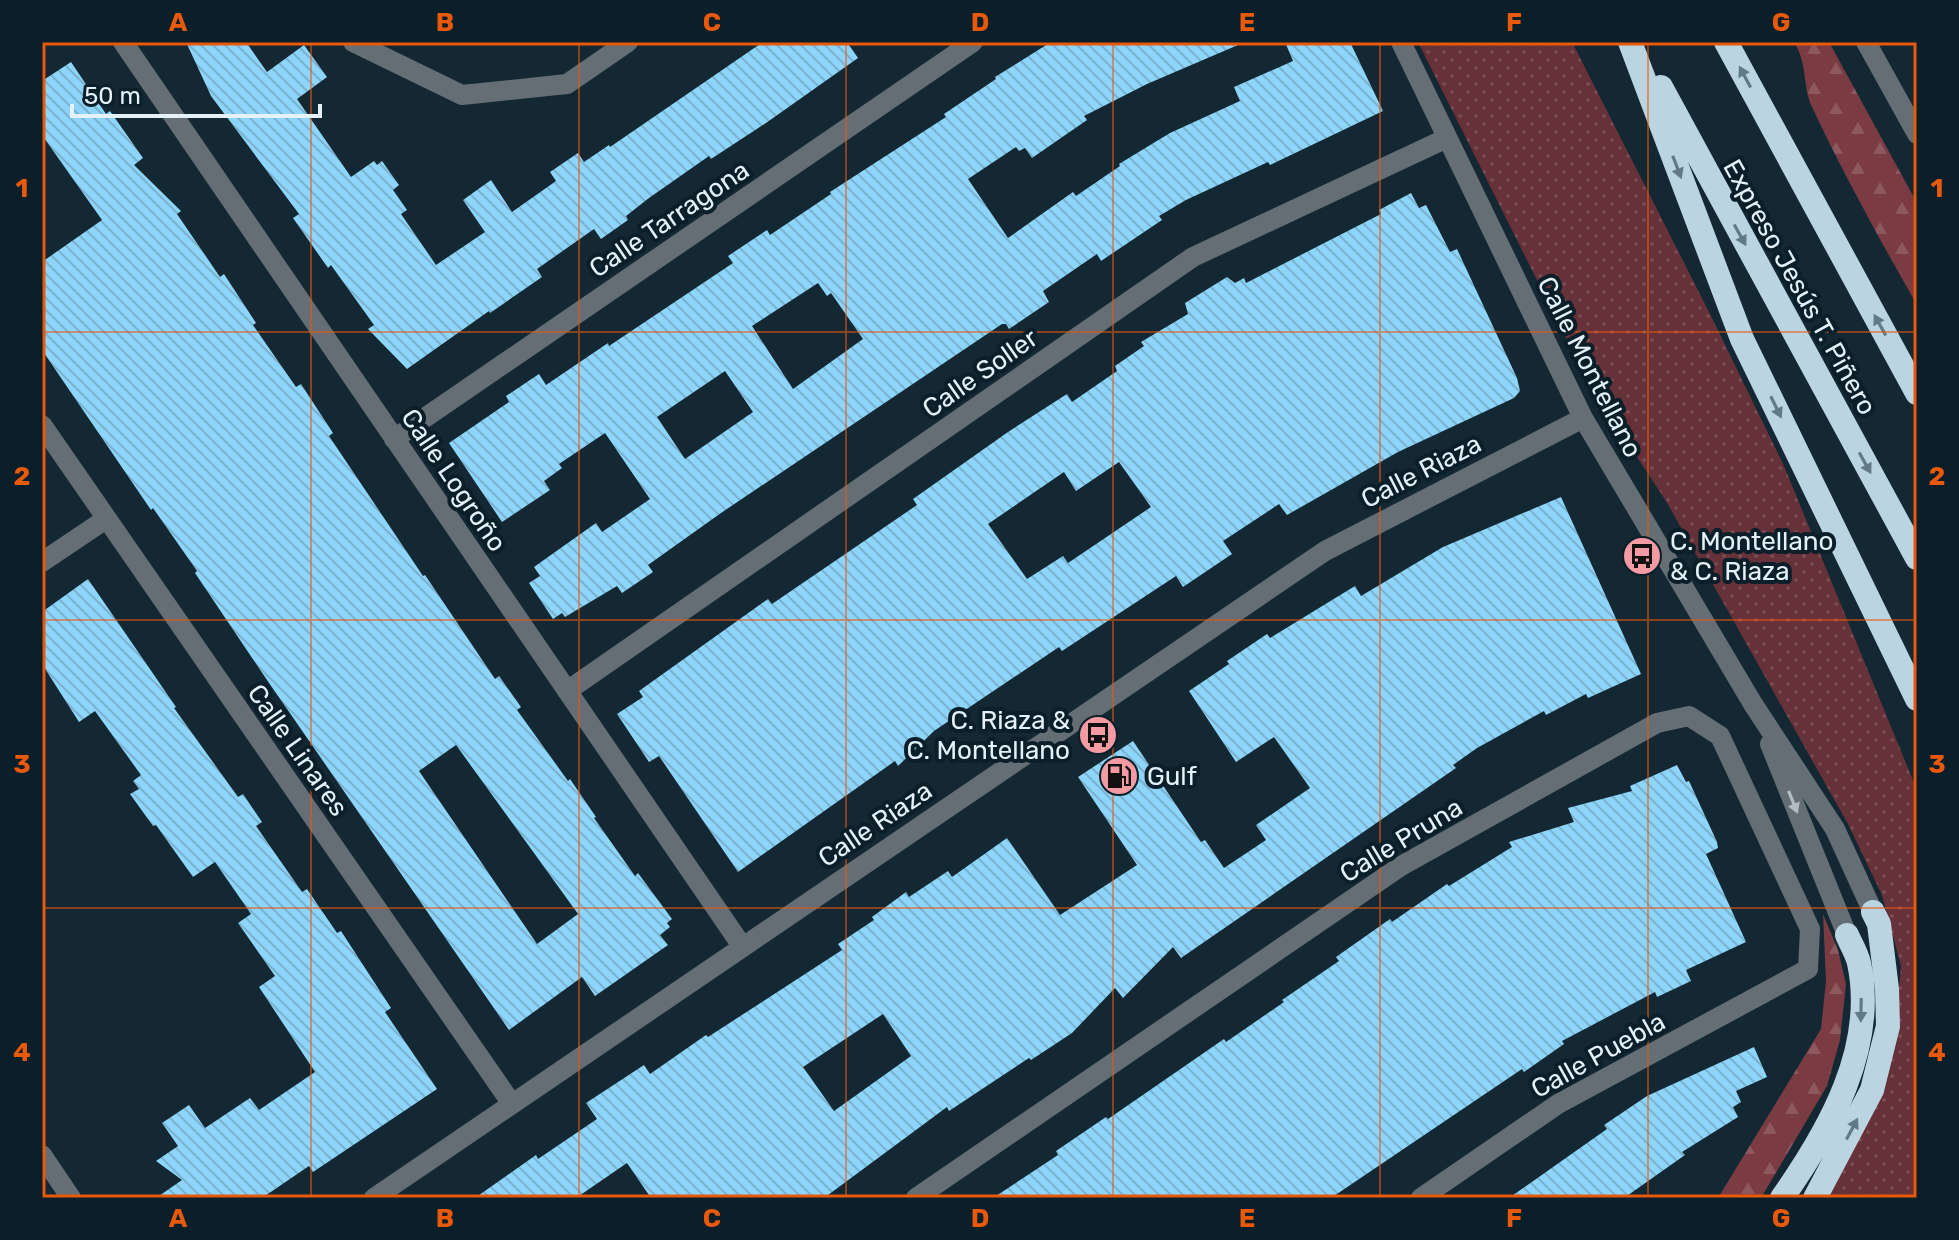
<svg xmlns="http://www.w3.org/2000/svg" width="1959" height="1240" font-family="Rubik,sans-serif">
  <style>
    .green { fill: url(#green-dots) }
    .forest { fill: url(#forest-firs) }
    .building { fill: url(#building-back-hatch); fill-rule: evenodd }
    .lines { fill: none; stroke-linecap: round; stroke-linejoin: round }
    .minor { stroke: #646e74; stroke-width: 20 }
    .highway { stroke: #bbd4e2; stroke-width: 24 }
    .oneway { fill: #627a86 }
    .oneway2 { fill: #b1bdc3 }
    .grid { fill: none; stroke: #e8590c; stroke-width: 2; stroke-opacity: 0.55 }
    .labels { text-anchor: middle; stroke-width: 8; stroke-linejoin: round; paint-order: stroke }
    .street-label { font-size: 26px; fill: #e4f1f8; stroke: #0a1f29 }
    .poi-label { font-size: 26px; fill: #e4f1f8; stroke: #0a1f29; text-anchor: start }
    .neatline { fill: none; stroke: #e8590c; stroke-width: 3 }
    .grid-label { font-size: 26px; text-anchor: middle; font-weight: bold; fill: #e8590c }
  </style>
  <defs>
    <pattern id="green-dots" width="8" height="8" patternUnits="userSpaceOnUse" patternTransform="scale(2)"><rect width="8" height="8" fill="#663138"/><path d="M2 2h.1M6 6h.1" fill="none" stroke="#7c4f56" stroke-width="1.8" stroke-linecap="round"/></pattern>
    <pattern id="forest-firs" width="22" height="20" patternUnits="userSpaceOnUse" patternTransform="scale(2)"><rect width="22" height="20" fill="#7a3b42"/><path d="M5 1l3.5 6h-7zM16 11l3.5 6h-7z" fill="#8d585e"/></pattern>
    <pattern id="building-back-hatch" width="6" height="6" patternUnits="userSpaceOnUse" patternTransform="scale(2)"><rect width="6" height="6" fill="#8dd5fa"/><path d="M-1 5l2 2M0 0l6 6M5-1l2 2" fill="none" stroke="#7bb2ce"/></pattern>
  </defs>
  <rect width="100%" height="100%" fill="#132833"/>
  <!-- green -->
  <path class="green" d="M1418,42H1572L1708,310L1784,466L1917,790V1198H1828L1875,1105L1895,1035L1901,966L1882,895L1848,824L1666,501L1589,384Z"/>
  <!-- forest -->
  <path class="forest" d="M1794,42H1829L1917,203V305C1880,240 1844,175 1812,107C1802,85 1808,64 1794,42Z
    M1823,914L1838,950L1846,984L1840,1040L1827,1086L1761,1198H1718L1821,1029L1826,981Z"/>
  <!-- building -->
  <path class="building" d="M186,42H246L267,72L304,45L327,77L297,99L351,177L374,161L377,165L382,161L399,185L393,190L407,210L401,214L436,265L485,232L463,200L491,180L512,212L556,181L550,172L578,153L584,162L609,145L610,147L763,42H847L858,58L766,123L711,159L709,156L649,198L626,216L628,220L601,239L594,229L537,269L542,277L490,313L489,311L407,369L368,329L374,325L331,265L328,268L293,218L299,214L211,96Z
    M1051,42H1245L1147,84L1084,116L1087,120L1032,158L1025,148L1019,151L1016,147L968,179L1008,238L1073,192L1076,196L1120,166L1119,164L1170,133L1240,101L1234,87L1293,61L1285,42H1350L1383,111L1270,165L1268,162L1186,200L1159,216L1162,220L1101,261L1097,254L1043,291L1049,302L1009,329L1006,324H1002L721,513L648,565L653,572L622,593L617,586L565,617L562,613L553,619L529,583L540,576L534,567L596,523L602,532L650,499L605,433L559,464L562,468L544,481L550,490L502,522L449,443L509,402L506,396L539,374L546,385L608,343L609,346L733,263L728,256L767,230L770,235L831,194L830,192L946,117L944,114L996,79L995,77ZM818,283L827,296L831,293L863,339L793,389L752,326ZM725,371L753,412L685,459L657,417Z
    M71,62L106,114L110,111L143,158L134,165L181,211L177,214L220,277L224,274L256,323L253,325L296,387L301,384L333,433L329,436L423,576L425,575L495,679L499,676L521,707L517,710L568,781L570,779L596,817L594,818L635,876L638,873L672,919L667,923L670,927L660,935L668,945L595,996L582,977L509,1030L267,680L195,573L197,571L153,508L151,510L42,350V262L102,220L42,135V81ZM456,745L578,914L537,944L419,771Z
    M1411,193L1419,208L1426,205L1450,252L1457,249L1517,378L1520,391L1514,398L1398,452L1287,515L1279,504L1223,541L1232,554L1183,587L1176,576L1062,651L1059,647L934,731L898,766L895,761L738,872L659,756L649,762L617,714L643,697L639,691L768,599L772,604L917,505L913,499L1008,432L1067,394L1072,402L1117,371L1115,366L1144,346L1141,342L1188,314L1185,303L1227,277L1235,283L1244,278L1246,283L1381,214L1379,210ZM1119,462L1151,507L1068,563L1063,556L1027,579L988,524L1064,472L1076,491Z
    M1561,497L1641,674L1588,698L1586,694L1546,715L1544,711L1477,748L1453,765L1456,768L1181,958L1173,947L1123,998L1115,988L1072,1033L1031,1060L1029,1058L949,1111L947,1107L824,1198H651L627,1163L576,1198H475L536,1155L538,1159L597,1119L586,1103L644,1065L650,1074L706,1035L708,1037L842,950L838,944L874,920L872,917L906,892L909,897L948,871L952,877L1007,838L1060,915L1137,865L1078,777L1133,741L1201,842L1205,840L1224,868L1266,840L1256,825L1310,788L1274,737L1236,762L1189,691L1229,664L1227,661L1267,634L1270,638L1355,586L1361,596L1443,547ZM883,1014L911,1056L834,1111L803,1067Z
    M88,579L176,707L174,708L238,797L243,794L262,822L256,826L302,892L307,889L337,933L341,931L391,1008L385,1012L437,1089L313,1172L309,1166L262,1198H156L182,1180L156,1161L178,1146L162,1123L189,1105L205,1128L250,1098L259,1110L315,1072L259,987L275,976L238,923L251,914L215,862L193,877L156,825L153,826L130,794L139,789L133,781L141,775L95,711L79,722L42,664V612Z
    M1677,765L1686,782L1689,781L1717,842L1718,848L1706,854L1746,942L1686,970L1691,981L1657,997L1655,992L1562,1041L1564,1044L1524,1072L1522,1069L1331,1198H993L1058,1155L1056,1151L1106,1117L1108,1119L1224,1039L1226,1042L1284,1002L1282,1000L1339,961L1336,957L1390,919L1392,922L1447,884L1449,886L1512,847L1509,842L1574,822L1568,808L1632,791L1630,786Z
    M1754,1047L1767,1077L1736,1091L1741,1102L1733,1107L1738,1117L1682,1152L1685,1155L1624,1198H1509L1607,1129L1604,1125L1647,1096Z"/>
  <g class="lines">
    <!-- minor -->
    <path class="minor" d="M123,42L742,946
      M353,42L462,95L567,84L628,42
      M1401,42L1583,418L1753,704L1835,829L1873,912
      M1866,42L1917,134
      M42,425L512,1104
      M394,439L973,42
      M42,562L106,519
      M567,691L1193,257L1445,139
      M1770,744L1847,935
      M42,1155L71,1198
      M374,1198L1325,551L1583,418
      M916,1198L1401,866L1657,723L1689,716L1720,736L1810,929L1808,969L1558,1104L1421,1198"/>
    <!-- highway -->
    <path class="highway" d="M1630,42L1742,339L1917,699
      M1726,42L1917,393
      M1661,87L1917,558
      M1782,1198C1829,1131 1877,1048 1859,963C1857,954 1851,944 1847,935
      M1815,1198L1872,1090L1888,1026L1887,989L1879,924L1873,912"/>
  </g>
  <!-- one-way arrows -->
  <defs><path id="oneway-solid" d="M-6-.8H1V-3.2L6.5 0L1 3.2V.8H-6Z" transform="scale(2)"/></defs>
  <g class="oneway">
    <use href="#oneway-solid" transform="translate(1745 77) rotate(-118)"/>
    <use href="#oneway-solid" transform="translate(1677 167) rotate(69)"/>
    <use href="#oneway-solid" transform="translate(1740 235) rotate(61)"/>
    <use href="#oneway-solid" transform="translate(1880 325) rotate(-119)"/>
    <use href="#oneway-solid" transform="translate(1776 407) rotate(64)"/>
    <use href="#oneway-solid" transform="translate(1865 463) rotate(61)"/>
    <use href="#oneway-solid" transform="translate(1861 1010) rotate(91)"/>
    <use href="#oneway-solid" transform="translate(1852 1129) rotate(-62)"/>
  </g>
  <use class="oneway2" href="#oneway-solid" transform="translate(1793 802) rotate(68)"/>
  <!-- grid -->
  <path class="grid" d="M311,42V1198M579,42V1198M846,42V1198M1113,42V1198M1380,42V1198M1648,42V1198M42,332H1917M42,620H1917M42,908H1917"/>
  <!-- icons -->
  <defs>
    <g id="bus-disc" transform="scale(2)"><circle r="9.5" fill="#f49aa3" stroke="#0a1f29"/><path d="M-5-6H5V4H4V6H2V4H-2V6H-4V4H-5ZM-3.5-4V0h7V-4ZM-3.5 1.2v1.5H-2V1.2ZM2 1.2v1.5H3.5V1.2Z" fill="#111"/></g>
    <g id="fuel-disc" transform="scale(2)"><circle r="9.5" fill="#f49aa3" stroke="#0a1f29"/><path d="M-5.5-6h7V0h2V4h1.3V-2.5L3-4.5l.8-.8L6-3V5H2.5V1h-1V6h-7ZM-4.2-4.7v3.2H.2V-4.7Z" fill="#111"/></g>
  </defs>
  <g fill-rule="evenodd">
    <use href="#bus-disc" x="1642" y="556"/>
    <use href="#bus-disc" x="1098" y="735"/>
    <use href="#fuel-disc" x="1119" y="776"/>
  </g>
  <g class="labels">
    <!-- street labels -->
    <g class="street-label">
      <text transform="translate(669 219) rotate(-34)" y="9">Calle Tarragona</text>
      <text transform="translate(1800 287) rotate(61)" y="9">Expreso Jesús T. Piñero</text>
      <text transform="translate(1590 367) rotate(63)" y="9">Calle Montellano</text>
      <text transform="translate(980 373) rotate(-35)" y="9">Calle Soller</text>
      <text transform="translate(1421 471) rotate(-27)" y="9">Calle Riaza</text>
      <text transform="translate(454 480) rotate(56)" y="9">Calle Logroño</text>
      <text transform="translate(298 750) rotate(55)" y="9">Calle Linares</text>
      <text transform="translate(875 824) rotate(-34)" y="9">Calle Riaza</text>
      <text transform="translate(1401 840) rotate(-31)" y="9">Calle Pruna</text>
      <text transform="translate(1598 1055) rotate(-29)" y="9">Calle Puebla</text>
    </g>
    <!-- poi labels -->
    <g class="poi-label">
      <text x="1670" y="550">C. Montellano<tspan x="1670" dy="30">&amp; C. Riaza</tspan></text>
      <text x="1070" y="729" text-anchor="end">C. Riaza &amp;<tspan x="1070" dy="30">C. Montellano</tspan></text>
      <text x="1147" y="785">Gulf</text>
    </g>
  </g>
  <!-- border -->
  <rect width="1959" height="1240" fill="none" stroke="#0a1f29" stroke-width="88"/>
  <!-- scale -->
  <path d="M72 104v12h248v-12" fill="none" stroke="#e4f1f8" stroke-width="4"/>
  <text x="84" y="104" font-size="24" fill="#e4f1f8" stroke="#0a1f29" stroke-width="6" paint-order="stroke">50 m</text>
  <rect x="44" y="44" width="1871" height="1152" class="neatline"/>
  <g class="grid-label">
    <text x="178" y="31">A</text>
    <text x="445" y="31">B</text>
    <text x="712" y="31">C</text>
    <text x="980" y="31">D</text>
    <text x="1247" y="31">E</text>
    <text x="1514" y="31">F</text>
    <text x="1781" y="31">G</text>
    <text x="22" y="197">1</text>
    <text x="1937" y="197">1</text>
    <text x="22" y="485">2</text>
    <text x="1937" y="485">2</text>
    <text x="22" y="773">3</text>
    <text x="1937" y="773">3</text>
    <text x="22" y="1061">4</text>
    <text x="1937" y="1061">4</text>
    <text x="178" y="1227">A</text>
    <text x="445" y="1227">B</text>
    <text x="712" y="1227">C</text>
    <text x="980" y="1227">D</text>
    <text x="1247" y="1227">E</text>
    <text x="1514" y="1227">F</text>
    <text x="1781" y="1227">G</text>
  </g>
</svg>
